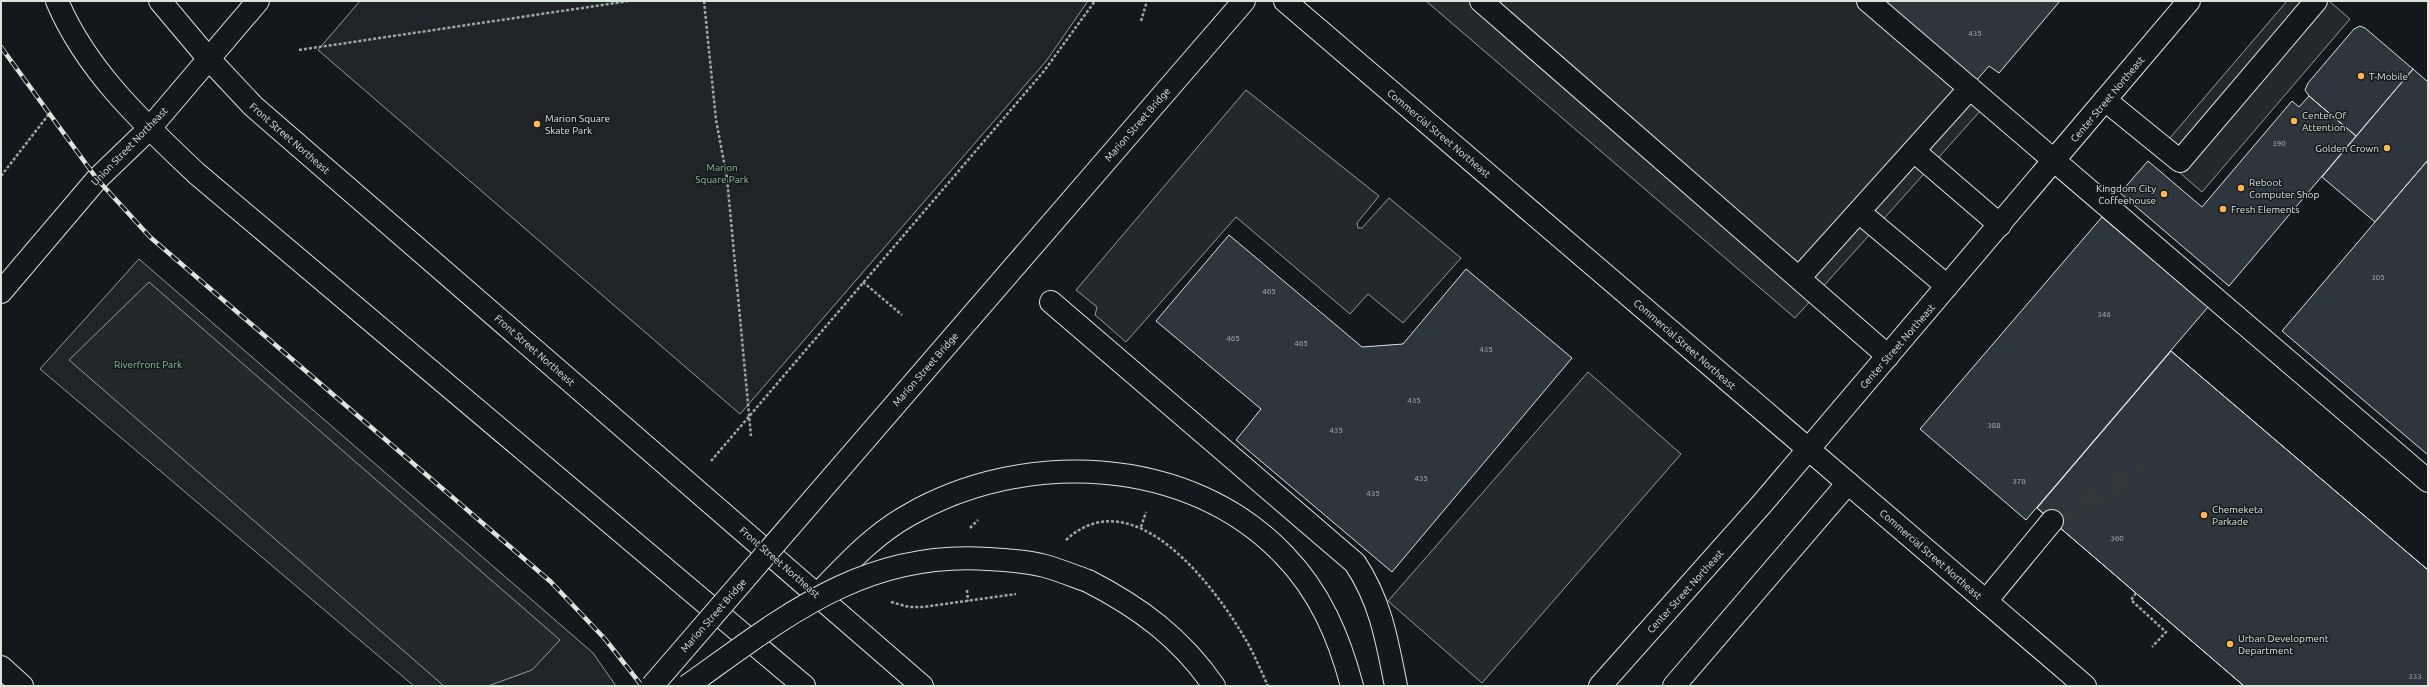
<svg xmlns="http://www.w3.org/2000/svg" width="2429" height="687" font-family="Ubuntu,sans-serif">
  <style>
    .green { fill: #202428; stroke: #939e99 }
    .parking { fill: #24282b; stroke: #939e99 }
    .building { fill: #2c363c; stroke: #d8e6dc }
    .lines { fill: none; stroke-linecap: round; stroke-linejoin: round }
    .minor-tunnel { stroke: #313739; stroke-width: 22; stroke-dasharray: 22 11; stroke-linecap: butt }
    .minor-casing { stroke: #d8e6dc; stroke-width: 24 }
    .major-casing { stroke: #d8e6dc; stroke-width: 24 }
    .highway-casing { stroke: #d8e6dc; stroke-width: 24 }
    .path { stroke: #9da8a2; stroke-width: 2.5; stroke-dasharray: 3 2; stroke-linecap: butt }
    .minor { stroke: #14181c; stroke-width: 22 }
    .major { stroke: #14181c; stroke-width: 22 }
    .highway { stroke: #14181c; stroke-width: 22 }
    .rail-casing { stroke: #d8e6dc; stroke-width: 4.5 }
    .rail { stroke: #14181c; stroke-width: 3; stroke-dasharray: 9; stroke-linecap: butt }
    .major-bridge-casing { stroke: #d8e6dc; stroke-width: 24; stroke-linecap: butt }
    .highway-bridge-casing { stroke: #d8e6dc; stroke-width: 24; stroke-linecap: butt }
    .major-bridge { stroke: #14181c; stroke-width: 22 }
    .highway-bridge { stroke: #14181c; stroke-width: 22 }
    .poi-dot { fill: #ffb74d; stroke: #14181c; stroke-width: 1.5 }
    .labels { text-anchor: middle; stroke-width: 3; stroke-linejoin: round; paint-order: stroke }
    .number-label { font-size: 8px; fill: #adbab4 }
    .poi-label { font-size: 10px; fill: #d8e6dc; stroke: #14181c; text-anchor: start }
    .street-label { font-size: 10px; fill: #d8e6dc; stroke: #14181c }
    .park-label { font-size: 10px; fill: #8ac095; stroke: #14181c }
  </style>
  <rect width="100%" height="100%" fill="#14181c"/>
  <!-- green -->
  <path class="green" d="M360,1H1088L1047,60L740,414L318,50Z
    M139,259L593,653L616,686H414L40,369Z"/>
  <!-- parking -->
  <path class="parking" d="M1426,1H1876L1990,100L1795,318Z
    M2287,1H2329L2350,19L2202,192L2157,153Z
    M1246,90L1379,196L1357,223L1358,228H1362L1389,198L1461,258L1403,323L1368,294L1350,314L1236,217L1126,342L1095,315L1097,307L1076,290Z
    M149,282L560,640L532,670L488,686H444L69,360Z
    M1588,372L1681,454L1482,683L1388,601Z"/>
  <!-- building -->
  <path class="building" d="M1880,1H2060L1999,73L1989,66L1975,82Z
    M2360,26L2365,28L2413,69L2356,136L2309,96L2305,90L2308,83L2354,29Z
    M2413,69L2428,82V160L2375,222L2322,177Z
    M2309,96L2356,136L2229,286L2120,193L2148,161L2202,207L2292,101L2299,107Z
    M2428,160V455L2282,331Z
    M2102,217L2208,307L2026,520L1920,429Z
    M1229,235L1362,347L1403,344L1466,269L1572,358L1392,572L1236,440L1261,409L1156,321Z
    M2171,351L2428,570V686H2244L2037,508Z
    M2171,351L2428,570V686H2244L2037,508Z"/>
  <g class="lines">
    <!-- minor-tunnel -->
    <path class="minor-tunnel" d="M2052,521L2146,466"/>
    <!-- minor casing -->
    <g class="minor-casing">
      <path id="minor" d="M1481,1L1888,356
        M1868,1L2428,481
        M2105,100L2180,161L2316,1
        M1914,151L2000,225
        M1859,212L1947,286
        M1799,278L1970,88
        M1,292L97,179L149,129L258,1
        M1051,302L1355,563C1381,602 1387,641 1396,686
        M1986,601L2052,521
        M1,667L22,686
        M1674,686L1848,483"/>
    </g>
    <!-- major casing -->
    <g class="major-casing">
      <path id="major" d="M1285,1L2085,686
        M1199,53L1244,1
        M1600,686L1761,505L2189,1"/>
    </g>
    <!-- highway casing -->
    <g class="highway-casing">
      <path id="highway" d="M57,1C86,70 142,122 196,173L804,686
        M160,1L208,58L253,106L922,686
        M1088,581C1139,607 1181,638 1214,686
        M817,595C846,565 873,535 909,515C1024,449 1189,455 1284,555C1320,592 1339,637 1352,686"/>
    </g>
    <!-- path -->
    <path class="path" d="M704,1L716,120L727,178L751,436
      M1141,21L1147,1
      M299,50L629,1
      M1,176L49,114
      M863,282L902,315
      M711,461L1044,71L1095,1
      M1141,527L1146,512
      M970,528L978,520
      M1066,540C1134,477 1217,589 1247,642C1255,656 1261,671 1268,686
      M967,590L968,601
      M2136,593L2131,600L2166,632L2152,647
      M891,602L909,607H923L1016,594"/>
    <!-- minor -->
    <use href="#minor" class="minor"/>
    <!-- major -->
    <use href="#major" class="major"/>
    <!-- highway -->
    <use href="#highway" class="highway"/>
    <!-- rail casing -->
    <g class="rail-casing">
      <path id="rail" d="M1,47L97,179L150,237L551,582L605,639L642,686"/>
    </g>
    <!-- rail -->
    <use href="#rail" class="rail"/>
    <!-- major-bridge casing -->
    <g class="major-bridge-casing">
      <path id="major-bridge" d="M652,686L1199,53"/>
    </g>
    <!-- highway-bridge casing -->
    <g class="highway-bridge-casing">
      <path id="highway-bridge" d="M687,686C783,618 863,550 988,559C1007,560 1026,561 1045,566C1059,570 1074,576 1088,581"/>
    </g>
    <!-- major-bridge -->
    <use href="#major-bridge" class="major-bridge"/>
    <!-- highway-bridge -->
    <use href="#highway-bridge" class="highway-bridge"/>
  </g>
  <!-- markers -->
  <g class="poi-dot">
    <circle cx="2361" cy="76" r="4"/>
    <circle cx="2294" cy="121" r="4"/>
    <circle cx="537" cy="124" r="4"/>
    <circle cx="2387" cy="148" r="4"/>
    <circle cx="2241" cy="188" r="4"/>
    <circle cx="2164" cy="194" r="4"/>
    <circle cx="2223" cy="209" r="4"/>
    <circle cx="2204" cy="515" r="4"/>
    <circle cx="2230" cy="644" r="4"/>
  </g>
  <g class="labels">
    <!-- number labels -->
    <g class="number-label">
      <text x="1975" y="36">435</text>
      <text x="2279" y="146">390</text>
      <text x="2378" y="280">305</text>
      <text x="1269" y="294">465</text>
      <text x="2104" y="317">346</text>
      <text x="1233" y="341">465</text>
      <text x="1301" y="346">465</text>
      <text x="1486" y="352">435</text>
      <text x="1414" y="403">435</text>
      <text x="1994" y="428">388</text>
      <text x="1336" y="433">435</text>
      <text x="1421" y="481">435</text>
      <text x="2019" y="484">378</text>
      <text x="1373" y="496">435</text>
      <text x="2117" y="541">360</text>
      <text x="2415" y="679">333</text>
    </g>
    <!-- poi labels -->
    <g class="poi-label">
      <text x="2369" y="80">T-Mobile</text>
      <text x="2302" y="119">Center Of<tspan x="2302" dy="12">Attention</tspan></text>
      <text x="545" y="122">Marion Square<tspan x="545" dy="12">Skate Park</tspan></text>
      <text x="2379" y="152" text-anchor="end">Golden Crown</text>
      <text x="2249" y="186">Reboot<tspan x="2249" dy="12">Computer Shop</tspan></text>
      <text x="2156" y="192" text-anchor="end">Kingdom City<tspan x="2156" dy="12">Coffeehouse</tspan></text>
      <text x="2231" y="213">Fresh Elements</text>
      <text x="2212" y="513">Chemeketa<tspan x="2212" dy="12">Parkade</tspan></text>
      <text x="2238" y="642">Urban Development<tspan x="2238" dy="12">Department</tspan></text>
    </g>
    <!-- street labels -->
    <g class="street-label">
      <text transform="translate(2107 99) rotate(-50)" y="4">Center Street Northeast</text>
      <text transform="translate(1137 124) rotate(-49)" y="4">Marion Street Bridge</text>
      <text transform="translate(1439 133) rotate(40)" y="4">Commercial Street Northeast</text>
      <text transform="translate(290 138) rotate(41)" y="4">Front Street Northeast</text>
      <text transform="translate(129 146) rotate(-46)" y="4">Union Street Northeast</text>
      <text transform="translate(1685 344) rotate(41)" y="4">Commercial Street Northeast</text>
      <text transform="translate(1897 346) rotate(-49)" y="4">Center Street Northeast</text>
      <text transform="translate(535 350) rotate(41)" y="4">Front Street Northeast</text>
      <text transform="translate(925 369) rotate(-49)" y="4">Marion Street Bridge</text>
      <text transform="translate(1931 554) rotate(41)" y="4">Commercial Street Northeast</text>
      <text transform="translate(780 562) rotate(41)" y="4">Front Street Northeast</text>
      <text transform="translate(1685 591) rotate(-48)" y="4">Center Street Northeast</text>
      <text transform="translate(713 615) rotate(-49)" y="4">Marion Street Bridge</text>
    </g>
    <!-- park labels -->
    <g class="park-label">
      <text x="722" y="171">Marion<tspan x="722" dy="12">Square Park</tspan></text>
      <text x="148" y="368">Riverfront Park</text>
    </g>
  </g>
  <!-- border -->
  <rect width="2429" height="687" fill="none" stroke="#d8e6dc" stroke-width="4"/>
</svg>
